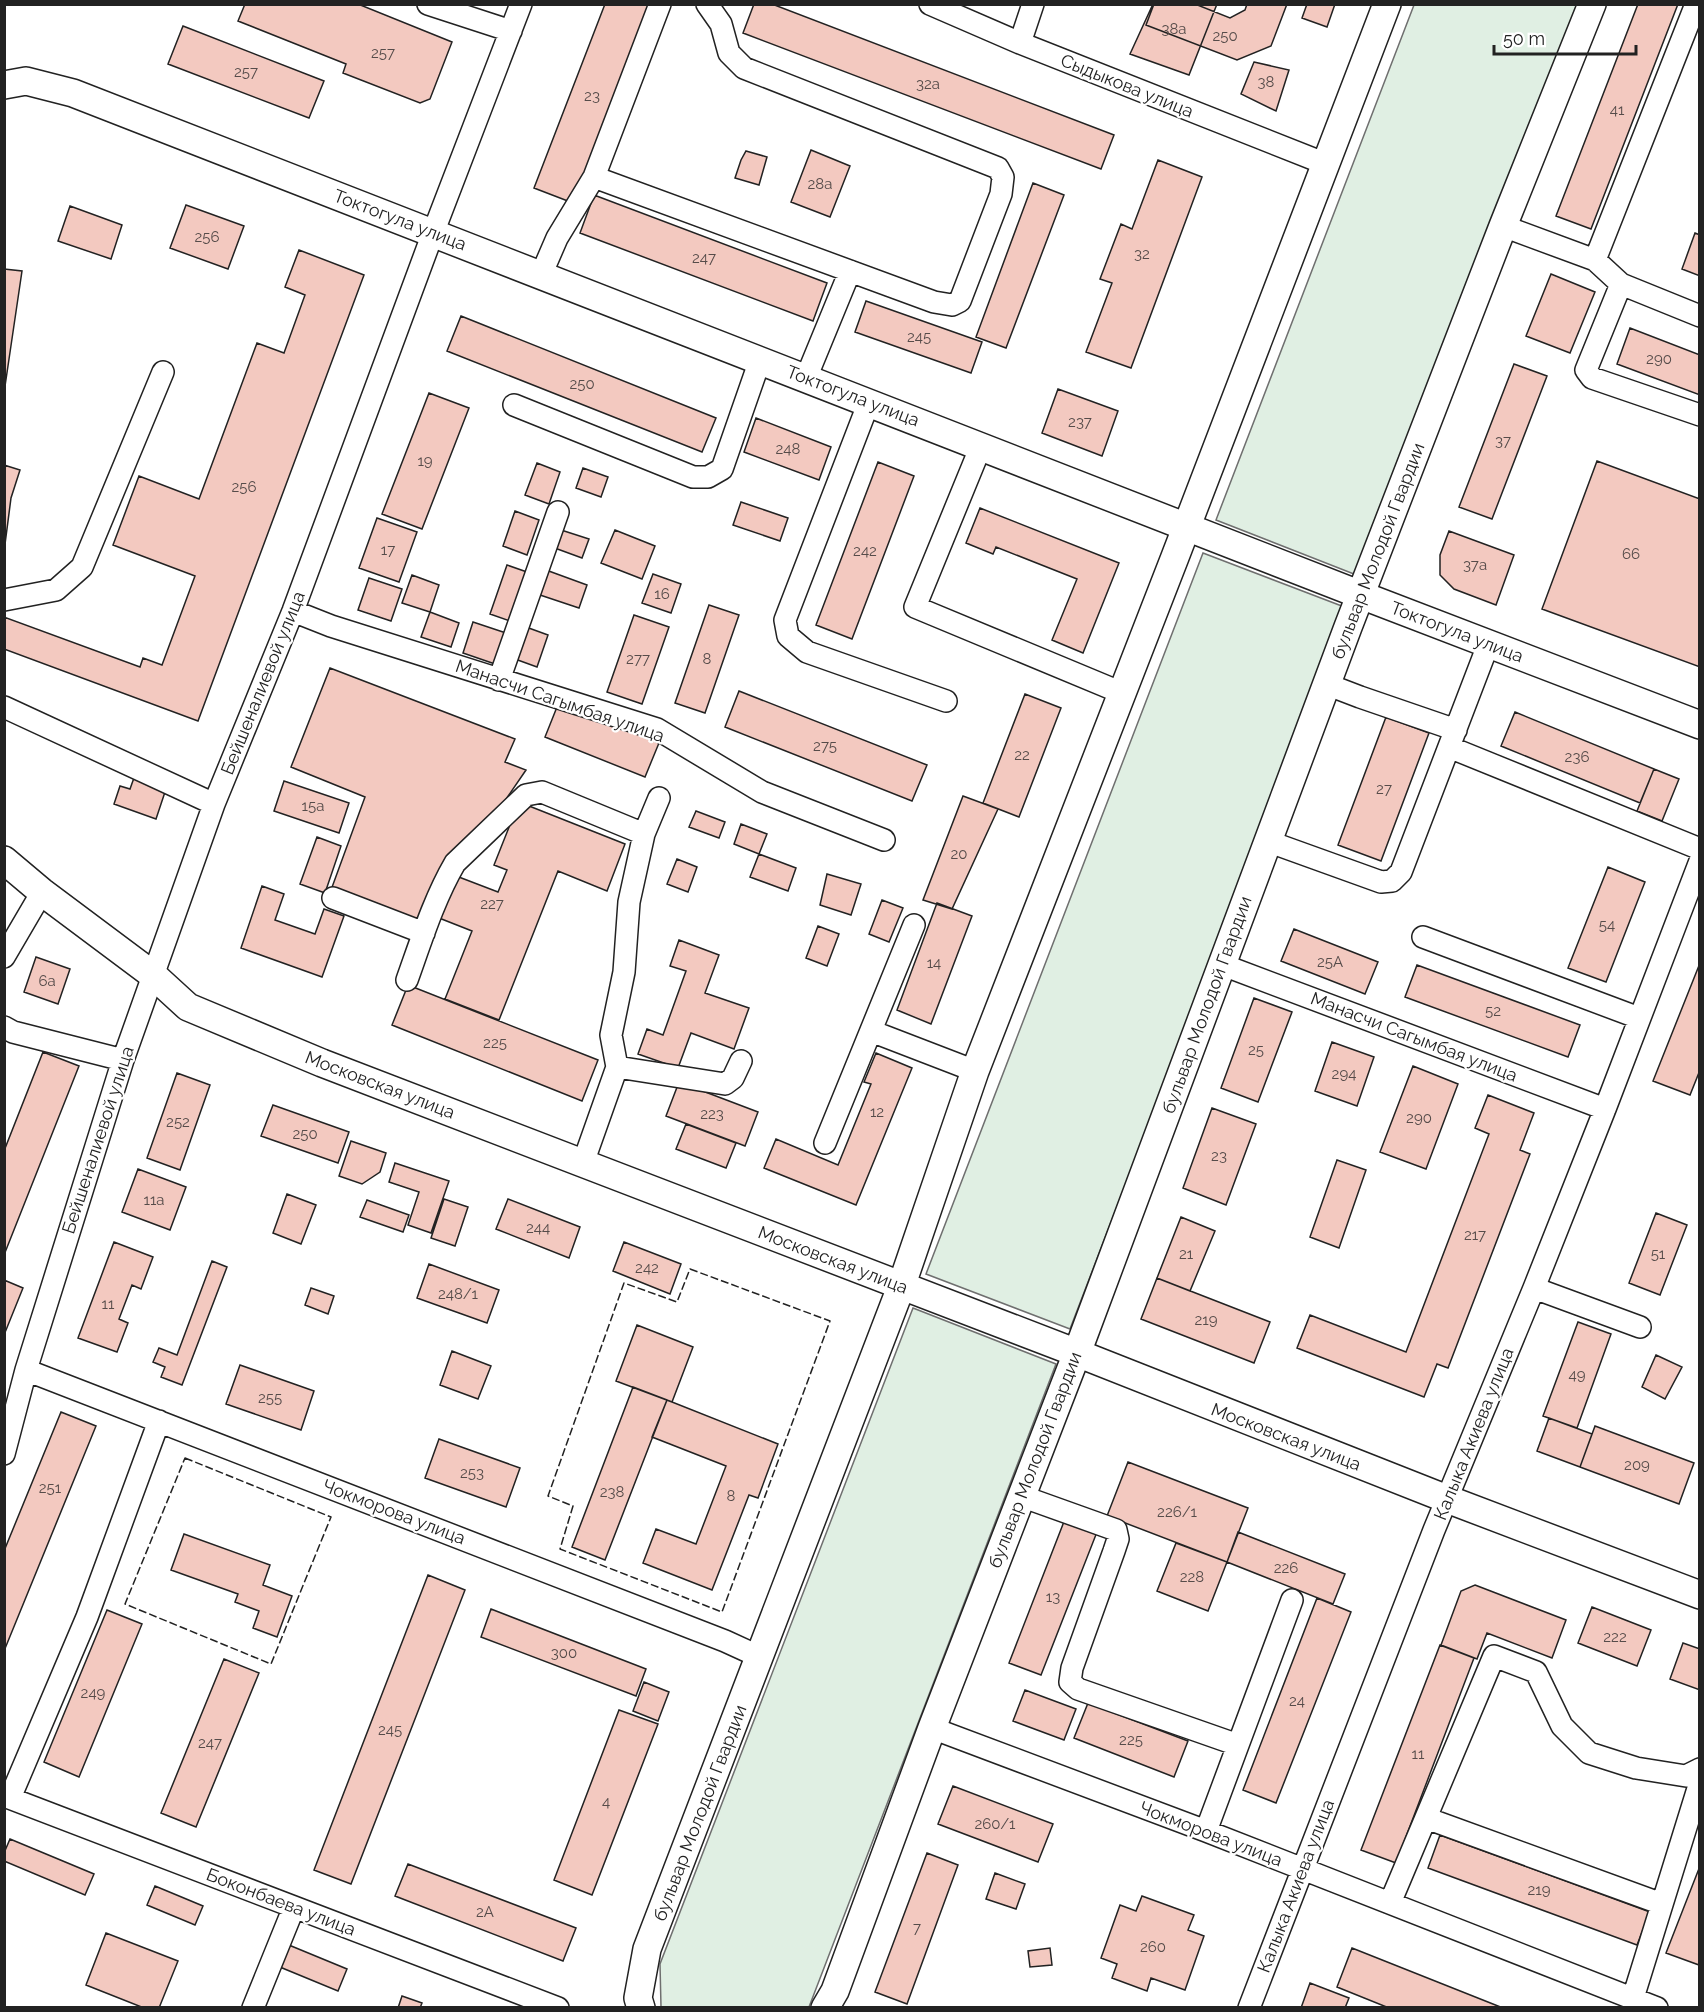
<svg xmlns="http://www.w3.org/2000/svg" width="1704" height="2012" font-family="Raleway,sans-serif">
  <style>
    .green { fill: #e0efe3; stroke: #6f6f6f; stroke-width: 1.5 }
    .building { fill: #f3c9c0; stroke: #222; stroke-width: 1.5 }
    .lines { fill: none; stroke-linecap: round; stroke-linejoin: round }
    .minor-casing { stroke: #222; stroke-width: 24 }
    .major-casing { stroke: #222; stroke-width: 30 }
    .minor { stroke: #fff; stroke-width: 21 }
    .major { stroke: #fff; stroke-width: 27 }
    .fence { stroke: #222; stroke-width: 1.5; stroke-dasharray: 8 3; stroke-linecap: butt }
    .labels { text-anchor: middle; stroke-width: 4.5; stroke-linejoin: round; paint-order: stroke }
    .number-label { font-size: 15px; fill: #564c4a }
    .street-label { font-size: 18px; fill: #222; stroke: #fff }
  </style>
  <rect width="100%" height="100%" fill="#fff"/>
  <!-- green -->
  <path class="green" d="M1414,5H1579L1359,576L1216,520Z
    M1203,553L1347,608L1070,1329L926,1274Z
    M913,1308L1056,1364L809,2007H661L660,1964Z"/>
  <!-- building -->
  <path class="building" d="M245,4H358L452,42L430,99L420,103L343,73L346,64L238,21Z
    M605,4H649L573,203L534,188Z
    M754,4H772L1114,135L1101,169L743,33Z
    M1153,4H1217L1189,75L1130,54Z
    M1154,4H1195L1230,18L1245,10L1247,4H1287L1271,46L1237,60L1146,25Z
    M1307,4H1335L1327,27L1302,18Z
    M1638,4H1678L1591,229L1556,216Z
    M183,26L324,81L309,118L168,64Z
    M1254,62L1289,70L1276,111L1241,94Z
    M811,150L850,166L830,217L791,202Z
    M746,151L767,157L759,185L735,178L741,160Z
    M1158,160L1202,177L1131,368L1086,352L1112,283L1100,279L1121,224L1132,229Z
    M1033,183L1064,195L1006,348L976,337Z
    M594,195L827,283L813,321L580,233Z
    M186,205L244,226L228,269L170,248Z
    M70,206L122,225L111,259L58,241Z
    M1695,233L1700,235V276L1682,269Z
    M299,250L364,275L198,721L4,649V617L140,667L143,658L162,665L195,576L113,545L139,476L199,499L257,343L284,353L305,295L285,287Z
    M4,269L22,271L4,393Z
    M1551,274L1595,292L1570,353L1526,336Z
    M866,301L982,342L971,373L855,332Z
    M461,316L716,418L702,452L447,351Z
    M1630,328L1700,355V395L1617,364Z
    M1514,364L1547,376L1492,519L1459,507Z
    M1058,389L1118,411L1102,456L1042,433Z
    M429,393L469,408L422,529L382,514Z
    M756,418L831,447L819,480L744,452Z
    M1597,461L1700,499V667L1542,609Z
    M878,462L914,476L852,639L816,625Z
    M537,463L560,472L549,504L525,495Z
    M4,465L20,470L11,498L4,552Z
    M583,468L608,477L601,497L576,488Z
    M741,502L788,518L780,541L733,525Z
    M980,508L1119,563L1083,653L1052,640L1077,579L996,547L993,554L966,543Z
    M515,511L539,520L527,555L503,546Z
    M377,518L417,532L399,582L359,568Z
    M558,529L589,539L582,558L552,547Z
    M615,530L655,546L642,579L601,563Z
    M1449,531L1514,555L1496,605L1454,589L1440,575V555Z
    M507,565L527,572L510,621L490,614Z
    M546,570L587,585L579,608L537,594Z
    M653,574L681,584L671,613L642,603Z
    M412,575L439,585L430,612L402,603Z
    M369,578L402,589L391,621L358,610Z
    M709,605L739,615L705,713L675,703Z
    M430,612L459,623L451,647L421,637Z
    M634,615L669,627L642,704L607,692Z
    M473,622L506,633L495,664L463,653Z
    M526,627L548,635L537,667L515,659Z
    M330,668L515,739L505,762L526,770L480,837L425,925L331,890L365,797L291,767Z
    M739,691L927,765L912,801L725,727Z
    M1025,694L1061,708L1019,817L983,803Z
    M559,702L659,743L645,777L545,737Z
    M1515,712L1654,769L1640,803L1501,746Z
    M1386,717L1429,733L1381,861L1338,845Z
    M1654,769L1679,779L1662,821L1637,811Z
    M135,775L167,786L156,819L114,804L120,786L130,789Z
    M284,781L349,803L339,833L274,811Z
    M963,796L998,809L952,909L923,900Z
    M519,802L625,844L607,891L558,871L499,1020L445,999L472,931L434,916L451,874L498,892L507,870L494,865Z
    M696,811L725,822L719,838L689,827Z
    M741,824L767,834L759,854L734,844Z
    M317,837L341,846L325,893L300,884Z
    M759,854L796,868L788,891L750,877Z
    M677,859L697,867L688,892L667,884Z
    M1608,867L1645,882L1606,982L1568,968Z
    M827,874L861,884L851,915L820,905Z
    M262,886L284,894L275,920L315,934L324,909L344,916L322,977L241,948Z
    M882,900L903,908L889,942L869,934Z
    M937,903L972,916L931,1024L897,1010Z
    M818,926L839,934L827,966L806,958Z
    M1294,929L1378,962L1365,994L1281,961Z
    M679,940L719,955L705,993L749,1008L734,1049L691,1033L678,1068L638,1054L647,1029L663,1035L686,971L670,966Z
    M36,957L70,969L58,1004L24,992Z
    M1700,963V1070L1690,1095L1653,1081Z
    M1417,965L1580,1025L1568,1057L1405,997Z
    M408,985L598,1060L582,1101L392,1025Z
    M1254,998L1292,1012L1258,1102L1221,1088Z
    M1332,1042L1374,1057L1357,1106L1315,1091Z
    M43,1052L79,1066L4,1255V1151Z
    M876,1053L912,1068L856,1205L764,1168L776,1139L838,1165L871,1084L864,1082Z
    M1413,1066L1458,1084L1426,1169L1380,1152Z
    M177,1073L210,1085L180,1170L147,1158Z
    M679,1082L758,1112L745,1146L666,1116Z
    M1488,1095L1534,1113L1520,1150L1530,1154L1448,1368L1437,1364L1424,1397L1297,1348L1310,1315L1406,1352L1489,1134L1475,1128Z
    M273,1105L349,1132L338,1163L261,1136Z
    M1212,1108L1256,1124L1226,1205L1183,1188Z
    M686,1124L736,1143L726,1168L676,1149Z
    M351,1141L386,1153L380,1172L362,1184L339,1176Z
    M1337,1160L1366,1170L1339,1248L1310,1237Z
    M395,1163L449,1181L431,1233L408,1225L419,1192L389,1182Z
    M138,1169L186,1187L170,1230L122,1212Z
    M287,1194L316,1205L301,1244L273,1233Z
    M444,1199L468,1207L455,1246L431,1238Z
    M508,1199L580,1227L569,1258L496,1229Z
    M367,1200L409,1215L403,1232L360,1217Z
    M1656,1213L1687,1225L1660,1295L1629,1283Z
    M1181,1217L1215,1231L1190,1291L1157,1278Z
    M114,1242L153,1257L141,1289L132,1285L119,1319L128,1323L117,1352L78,1338Z
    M624,1242L681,1264L670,1294L613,1271Z
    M212,1261L227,1267L182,1385L161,1377L165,1367L153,1362L159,1348L177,1355Z
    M429,1264L499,1290L487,1323L417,1298Z
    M1157,1278L1270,1322L1254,1363L1141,1319Z
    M4,1280L23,1288L4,1335Z
    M311,1288L334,1296L328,1314L305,1305Z
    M1578,1322L1611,1334L1577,1428L1543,1416Z
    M637,1325L693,1347L672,1402L616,1381Z
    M452,1351L491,1366L478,1399L440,1385Z
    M1656,1355L1682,1367L1665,1399L1642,1387Z
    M240,1365L314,1391L301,1430L226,1404Z
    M633,1387L667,1400L605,1560L572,1547Z
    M667,1400L778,1444L758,1498L749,1495L712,1590L643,1563L656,1529L696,1544L726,1466L652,1437Z
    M61,1412L96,1426L4,1651V1551Z
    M1549,1418L1592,1434L1580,1467L1537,1451Z
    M1595,1426L1694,1463L1679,1504L1580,1467Z
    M439,1439L520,1468L506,1507L425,1478Z
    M1128,1462L1248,1508L1227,1562L1107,1516Z
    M1065,1519L1097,1532L1041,1675L1009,1663Z
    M1238,1532L1345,1574L1333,1604L1227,1562Z
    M184,1534L270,1565L263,1585L292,1596L277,1637L253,1628L259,1611L235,1602L238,1594L171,1570Z
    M1176,1543L1227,1562L1208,1611L1157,1591Z
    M428,1575L465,1590L351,1884L314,1870Z
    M1475,1585L1566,1620L1552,1658L1487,1633L1477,1659L1441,1645L1461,1591Z
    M1317,1598L1351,1612L1276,1803L1243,1790Z
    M1592,1607L1651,1630L1637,1666L1578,1643Z
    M491,1609L646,1669L636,1696L481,1637Z
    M107,1610L142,1624L79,1777L44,1762Z
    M1683,1643L1700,1649V1690L1670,1679Z
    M1440,1645L1474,1658L1396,1863L1361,1850Z
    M224,1659L259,1673L196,1827L161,1813Z
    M644,1682L669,1692L658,1721L633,1711Z
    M1025,1690L1076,1709L1064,1740L1013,1721Z
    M1088,1703L1188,1741L1174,1777L1074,1738Z
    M619,1710L658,1724L592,1895L554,1880Z
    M953,1786L1053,1824L1038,1862L938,1824Z
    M1440,1835L1650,1912L1637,1945L1428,1868Z
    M10,1839L94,1874L85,1895L4,1861V1853Z
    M927,1853L958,1865L907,2004L875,1992Z
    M408,1864L576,1928L563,1961L395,1896Z
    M1700,1866V1963L1699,1965L1666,1953Z
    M995,1873L1025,1884L1016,1909L986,1899Z
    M155,1886L203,1906L195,1925L147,1905Z
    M1142,1896L1194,1915L1188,1930L1204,1936L1185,1990L1151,1978L1147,1991L1112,1978L1117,1964L1101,1958L1120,1905L1136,1911Z
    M106,1933L178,1961L159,2008H144L86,1985Z
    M284,1943L347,1969L338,1991L275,1965Z
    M1050,1948L1052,1965L1030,1967L1028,1951Z
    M1352,1948L1503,2008H1389L1337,1987Z
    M1310,1983L1349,1998L1345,2008H1301Z
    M402,1996L422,2003L420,2008H398Z"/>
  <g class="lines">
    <!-- minor casing -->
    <g class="minor-casing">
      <path id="minor" d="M428,4L511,31
        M930,4L1020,43L1326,164
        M1020,43L1033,4
        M594,177L934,302L952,305L960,301L1001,194L1003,177L998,168L744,68L729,53L721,24L707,4
        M1503,226L1595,260L1621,284L1700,316
        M1595,260L1696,4
        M541,275L557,238L594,177L660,4
        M1621,284L1586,370L1592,378L1700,415
        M806,378L850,271
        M869,402L785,620L788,636L807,652L946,701
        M514,405L693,477H708L722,469L760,360
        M981,446L915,607L1122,693
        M4,600L56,590L82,567L163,372
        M293,611L331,626L657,729L762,792L884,840
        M499,680L558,512
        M1326,684L1360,697L1456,730
        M4,707L214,804
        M1449,747L1700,849
        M1267,841L1381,882L1392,881L1401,872L1488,645
        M333,898L424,933
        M1423,937L1639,1018
        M4,957L42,892
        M1223,965L1605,1109
        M407,980C421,941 434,899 455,863L526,795L542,792L644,834
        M4,1027L13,1032L123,1060
        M871,1031L975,1071
        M617,1067L725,1084L733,1078L741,1061
        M825,1143L914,925
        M583,1163L617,1067L611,1035L624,972L629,902L644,834L659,798
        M1534,1288L1640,1327
        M26,1370L725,1641L760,1657
        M4,1454L26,1370L123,1060L214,804L293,611L433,233L521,4
        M1021,1496L1116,1530L1118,1539L1114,1551L1072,1668L1070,1682L1078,1689L1238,1745
        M932,1728L1206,1831L1657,2008
        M4,1796L558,2008
        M10,1798L87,1617L159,1421
        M1426,1818L1662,1904
        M1206,1831L1292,1600
        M1390,1903L1494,1656L1536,1672L1562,1726L1589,1753L1636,1768L1686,1776L1700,1769
        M1633,1998L1700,1782
        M253,2008L294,1907
        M1249,2008L1434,1530L1534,1288L1605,1109L1700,861"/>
    </g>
    <!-- major casing -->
    <g class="major-casing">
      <path id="major" d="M4,85L26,81L73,93L1361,595L1700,725
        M4,860L42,892L153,975L188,1007L322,1063L1077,1353L1447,1499L1700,1595
        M641,2008L638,1998L647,1949L901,1287L975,1071L1175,557L1387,4
        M825,2008L835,1991L932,1728L1077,1353L1348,627L1503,226L1592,4"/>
    </g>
    <!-- minor -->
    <use href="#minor" class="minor"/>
    <!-- major -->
    <use href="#major" class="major"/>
    <!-- fence -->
    <path class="fence" d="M690,1269L830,1321L722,1612L560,1549L573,1506L548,1496L624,1283L677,1302Z
      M185,1458L331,1517L271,1664L125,1604Z"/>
  </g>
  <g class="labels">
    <!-- number labels -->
    <g class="number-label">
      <text x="1174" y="34">38а</text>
      <text x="1225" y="41">250</text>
      <text x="383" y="58">257</text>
      <text x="246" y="77">257</text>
      <text x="1266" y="87">38</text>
      <text x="928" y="89">32a</text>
      <text x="592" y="101">23</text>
      <text x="1617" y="115">41</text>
      <text x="820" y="189">28a</text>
      <text x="207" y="242">256</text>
      <text x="1142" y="259">32</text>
      <text x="704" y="263">247</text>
      <text x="919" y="342">245</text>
      <text x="1659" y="364">290</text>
      <text x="582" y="389">250</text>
      <text x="1080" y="427">237</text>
      <text x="1503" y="446">37</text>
      <text x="788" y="454">248</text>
      <text x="425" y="466">19</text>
      <text x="244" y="492">256</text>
      <text x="388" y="555">17</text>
      <text x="865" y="556">242</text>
      <text x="1631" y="559">66</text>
      <text x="1475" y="570">37a</text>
      <text x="662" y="599">16</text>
      <text x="638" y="664">277</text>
      <text x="707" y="664">8</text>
      <text x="825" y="751">275</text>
      <text x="1022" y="760">22</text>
      <text x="1577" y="762">236</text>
      <text x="1384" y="794">27</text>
      <text x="313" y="811">15а</text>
      <text x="959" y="859">20</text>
      <text x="492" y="909">227</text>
      <text x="1607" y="930">54</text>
      <text x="1330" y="967">25А</text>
      <text x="934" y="968">14</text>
      <text x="47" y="986">6a</text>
      <text x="1493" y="1016">52</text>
      <text x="495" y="1048">225</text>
      <text x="1256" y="1055">25</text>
      <text x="1344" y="1079">294</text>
      <text x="877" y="1117">12</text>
      <text x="712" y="1119">223</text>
      <text x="1419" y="1123">290</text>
      <text x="178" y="1127">252</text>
      <text x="305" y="1139">250</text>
      <text x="1219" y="1161">23</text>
      <text x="154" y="1205">11a</text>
      <text x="538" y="1233">244</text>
      <text x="1475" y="1240">217</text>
      <text x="1186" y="1259">21</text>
      <text x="1658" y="1259">51</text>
      <text x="647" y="1273">242</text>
      <text x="458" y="1299">248/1</text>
      <text x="108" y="1309">11</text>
      <text x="1206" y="1325">219</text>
      <text x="1577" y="1380">49</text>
      <text x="270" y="1403">255</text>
      <text x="1637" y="1470">209</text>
      <text x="472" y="1478">253</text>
      <text x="50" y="1493">251</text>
      <text x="612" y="1497">238</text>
      <text x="731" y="1501">8</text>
      <text x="1177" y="1517">226/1</text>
      <text x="1286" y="1573">226</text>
      <text x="1192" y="1582">228</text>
      <text x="1053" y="1602">13</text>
      <text x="1615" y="1642">222</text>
      <text x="564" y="1658">300</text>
      <text x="93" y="1698">249</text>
      <text x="1297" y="1706">24</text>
      <text x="390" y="1735">245</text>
      <text x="1131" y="1745">225</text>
      <text x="210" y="1748">247</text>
      <text x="1418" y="1759">11</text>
      <text x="606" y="1807">4</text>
      <text x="995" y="1829">260/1</text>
      <text x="1539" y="1895">219</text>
      <text x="485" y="1917">2A</text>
      <text x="917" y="1933">7</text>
      <text x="1153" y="1952">260</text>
    </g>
    <!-- street labels -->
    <g class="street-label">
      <text transform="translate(1127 86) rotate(22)" y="6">Сыдыкова улица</text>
      <text transform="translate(400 220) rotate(21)" y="6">Токтогула улица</text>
      <text transform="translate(853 396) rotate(21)" y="6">Токтогула улица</text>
      <text transform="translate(1378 551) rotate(-69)" y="6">бульвар Молодой Гвардии</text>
      <text transform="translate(1457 632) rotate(21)" y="6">Токтогула улица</text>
      <text transform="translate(263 683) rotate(-68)" y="6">Бейшеналиевой улица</text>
      <text transform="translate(560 701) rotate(19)" y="6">Манасчи Сагымбая улица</text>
      <text transform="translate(1207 1005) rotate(-70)" y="6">бульвар Молодой Гвардии</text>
      <text transform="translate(1414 1037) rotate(21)" y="6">Манасчи Сагымбая улица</text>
      <text transform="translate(380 1085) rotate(21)" y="6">Московская улица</text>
      <text transform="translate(98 1140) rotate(-72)" y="6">Бейшеналиевой улица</text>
      <text transform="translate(833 1260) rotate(21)" y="6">Московская улица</text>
      <text transform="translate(1474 1434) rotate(-68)" y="6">Калыка Акиева улица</text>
      <text transform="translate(1286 1437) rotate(21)" y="6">Московская улица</text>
      <text transform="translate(1035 1460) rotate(-69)" y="6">бульвар Молодой Гвардии</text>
      <text transform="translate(394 1512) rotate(21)" y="6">Чокморова улица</text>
      <text transform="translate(700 1813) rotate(-69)" y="6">бульвар Молодой Гвардии</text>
      <text transform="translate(1211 1834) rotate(21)" y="6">Чокморова улица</text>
      <text transform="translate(1296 1886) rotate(-69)" y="6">Калыка Акиева улица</text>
      <text transform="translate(281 1902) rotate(21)" y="6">Боконбаева улица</text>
    </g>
  </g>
  <!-- border -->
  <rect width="1704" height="2012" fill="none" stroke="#222222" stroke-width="12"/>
  <!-- scale -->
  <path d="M1494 45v9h142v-9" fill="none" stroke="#222222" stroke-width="3"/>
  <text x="1503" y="45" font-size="18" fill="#222222" stroke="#ffffff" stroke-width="4.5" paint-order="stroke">50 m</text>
</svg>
